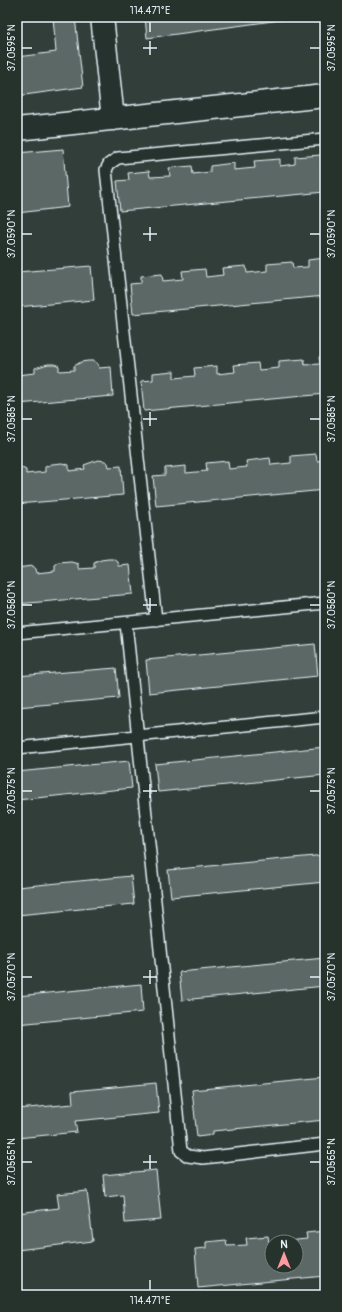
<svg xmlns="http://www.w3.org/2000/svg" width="342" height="1312" font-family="Pangolin,sans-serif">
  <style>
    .building { fill: #5c6865; stroke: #e8f1f8 }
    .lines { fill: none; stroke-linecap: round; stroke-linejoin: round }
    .service-casing { stroke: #e8f1f8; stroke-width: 14 }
    .minor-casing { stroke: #e8f1f8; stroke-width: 25 }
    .service { stroke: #26332d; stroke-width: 11 }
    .minor { stroke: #26332d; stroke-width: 22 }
    .ticks { fill: none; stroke: #e8f1f8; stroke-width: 1.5 }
    .neatline { fill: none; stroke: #e8f1f8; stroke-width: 1.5 }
    .ticks-label { font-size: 10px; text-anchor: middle; fill: #e8f1f8 }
  </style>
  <rect width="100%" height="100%" fill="#323e39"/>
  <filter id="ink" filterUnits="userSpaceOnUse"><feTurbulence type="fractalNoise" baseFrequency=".025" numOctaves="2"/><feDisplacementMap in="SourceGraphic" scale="8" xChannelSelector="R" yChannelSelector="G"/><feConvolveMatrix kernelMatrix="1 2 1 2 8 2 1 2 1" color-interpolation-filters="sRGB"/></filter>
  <g filter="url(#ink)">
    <!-- building -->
    <path class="building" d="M53,17H75L83,87L17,96V57L56,52Z
      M145,17H303L147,38Z
      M63,149L68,207L17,213V153Z
      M321,155V162L325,161V192L120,211L117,181L129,180L128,173L149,171L150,177L170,176L169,168L192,166L193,174L210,172V166L234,163V170L255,168L254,161L280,159V166L295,164V157Z
      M325,258V296L133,314L130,284L141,283V276L162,274L163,281L183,279L182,271L205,269L206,277L223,275L222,268L246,266L247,273L267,271V264L292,262L293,268L308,267V260Z
      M91,266L94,300L17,307V272Z
      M325,356V394L144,411L141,381L153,380V373L174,371V378L195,376L194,368L217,366V374L235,372L234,365L258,363L259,370L279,368V361L304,359L305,365L320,364L319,357Z
      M88,361H94L98,364L99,368L111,367L113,396L17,404V375L35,373V368L48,364H55L59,366V371L74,370V366L81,362Z
      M316,454L317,461L325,460V490L156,506L153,476L165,475V468L186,466V473L207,471L206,463L228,461L229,469L247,467L246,461L270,458L271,465L291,463V456Z
      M98,460L105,461L108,463L109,467L121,466L123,495L17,504V467L22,468L26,470V474L45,472V467L52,464L62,463L69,465V471L85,469L84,465Z
      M108,559H114L118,562L119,566L130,565L133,594L17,604V568L32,566L35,569L36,573L55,571V566L59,563L72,562L79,564V569L94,568V563L101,560Z
      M315,644L318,676L149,693L146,660Z
      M116,668L119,698L17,707V676Z
      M325,747V775L158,792L155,764Z
      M129,761L132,788L17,800V772Z
      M325,855V882L171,897L168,870Z
      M131,876L134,904L17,915V887Z
      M325,958V986L182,1000L179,972Z
      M141,984L143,1012L17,1024V996Z
      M325,1077V1120L213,1131V1135L197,1137L192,1090Z
      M156,1083L159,1113L75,1121L77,1132L17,1138V1109L73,1104L72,1091Z
      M156,1170L161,1220L125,1223L123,1195L105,1197L103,1175Z
      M87,1191L93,1241L17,1250V1213L59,1208L57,1194Z
      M325,1231V1276L198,1288L195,1249L206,1248V1242L226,1240L227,1246L247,1245L246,1238L268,1236L269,1243L272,1242V1266H296V1242H276L307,1239L306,1233Z"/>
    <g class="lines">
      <!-- service casing -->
      <g class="service-casing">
        <path id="service" d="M156,620L106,170L109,164L118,158L325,139
          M126,623L181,1151L188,1156L203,1158L325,1144
          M17,633L325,603
          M17,748L325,717"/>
      </g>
      <!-- minor casing -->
      <g class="minor-casing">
        <path id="minor" d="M102,17L113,119
          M17,129L325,96"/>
      </g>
      <!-- service -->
      <use href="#service" class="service"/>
      <!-- minor -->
      <use href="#minor" class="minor"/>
    </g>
  </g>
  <!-- ticks -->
  <path class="ticks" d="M150,22V32M150,41V55M22,48H32M143,48H157M310,48H320M150,227V241M22,234H32M143,234H157M310,234H320M150,412V426M22,419H32M143,419H157M310,419H320M150,598V612M22,605H32M143,605H157M310,605H320M150,784V798M22,791H32M143,791H157M310,791H320M150,970V984M22,977H32M143,977H157M310,977H320M150,1155V1169M22,1162H32M143,1162H157M310,1162H320M150,1280V1290"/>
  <!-- margin -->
  <rect width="342" height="1312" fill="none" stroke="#26332d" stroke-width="44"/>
  <!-- north arrow -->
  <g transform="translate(284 1254)"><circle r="19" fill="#26332d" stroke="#747f7e"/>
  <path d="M0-3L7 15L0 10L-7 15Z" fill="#ff9aa2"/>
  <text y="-6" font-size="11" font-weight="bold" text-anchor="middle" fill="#e8f1f8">N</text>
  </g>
  <rect x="22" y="22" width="298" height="1268" class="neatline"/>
  <g class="ticks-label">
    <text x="150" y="14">114.471°E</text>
    <text transform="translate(11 48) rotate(-90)" y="4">37.0595°N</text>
    <text transform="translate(331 48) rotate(-90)" y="4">37.0595°N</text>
    <text transform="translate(11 234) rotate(-90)" y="4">37.0590°N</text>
    <text transform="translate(331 234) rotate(-90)" y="4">37.0590°N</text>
    <text transform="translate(11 419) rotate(-90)" y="4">37.0585°N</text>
    <text transform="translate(331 419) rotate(-90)" y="4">37.0585°N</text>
    <text transform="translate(11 605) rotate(-90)" y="4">37.0580°N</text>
    <text transform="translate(331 605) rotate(-90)" y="4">37.0580°N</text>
    <text transform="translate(11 791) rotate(-90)" y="4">37.0575°N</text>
    <text transform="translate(331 791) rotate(-90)" y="4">37.0575°N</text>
    <text transform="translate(11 977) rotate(-90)" y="4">37.0570°N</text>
    <text transform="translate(331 977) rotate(-90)" y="4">37.0570°N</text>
    <text transform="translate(11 1162) rotate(-90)" y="4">37.0565°N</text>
    <text transform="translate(331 1162) rotate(-90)" y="4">37.0565°N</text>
    <text x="150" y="1304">114.471°E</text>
  </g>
</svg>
